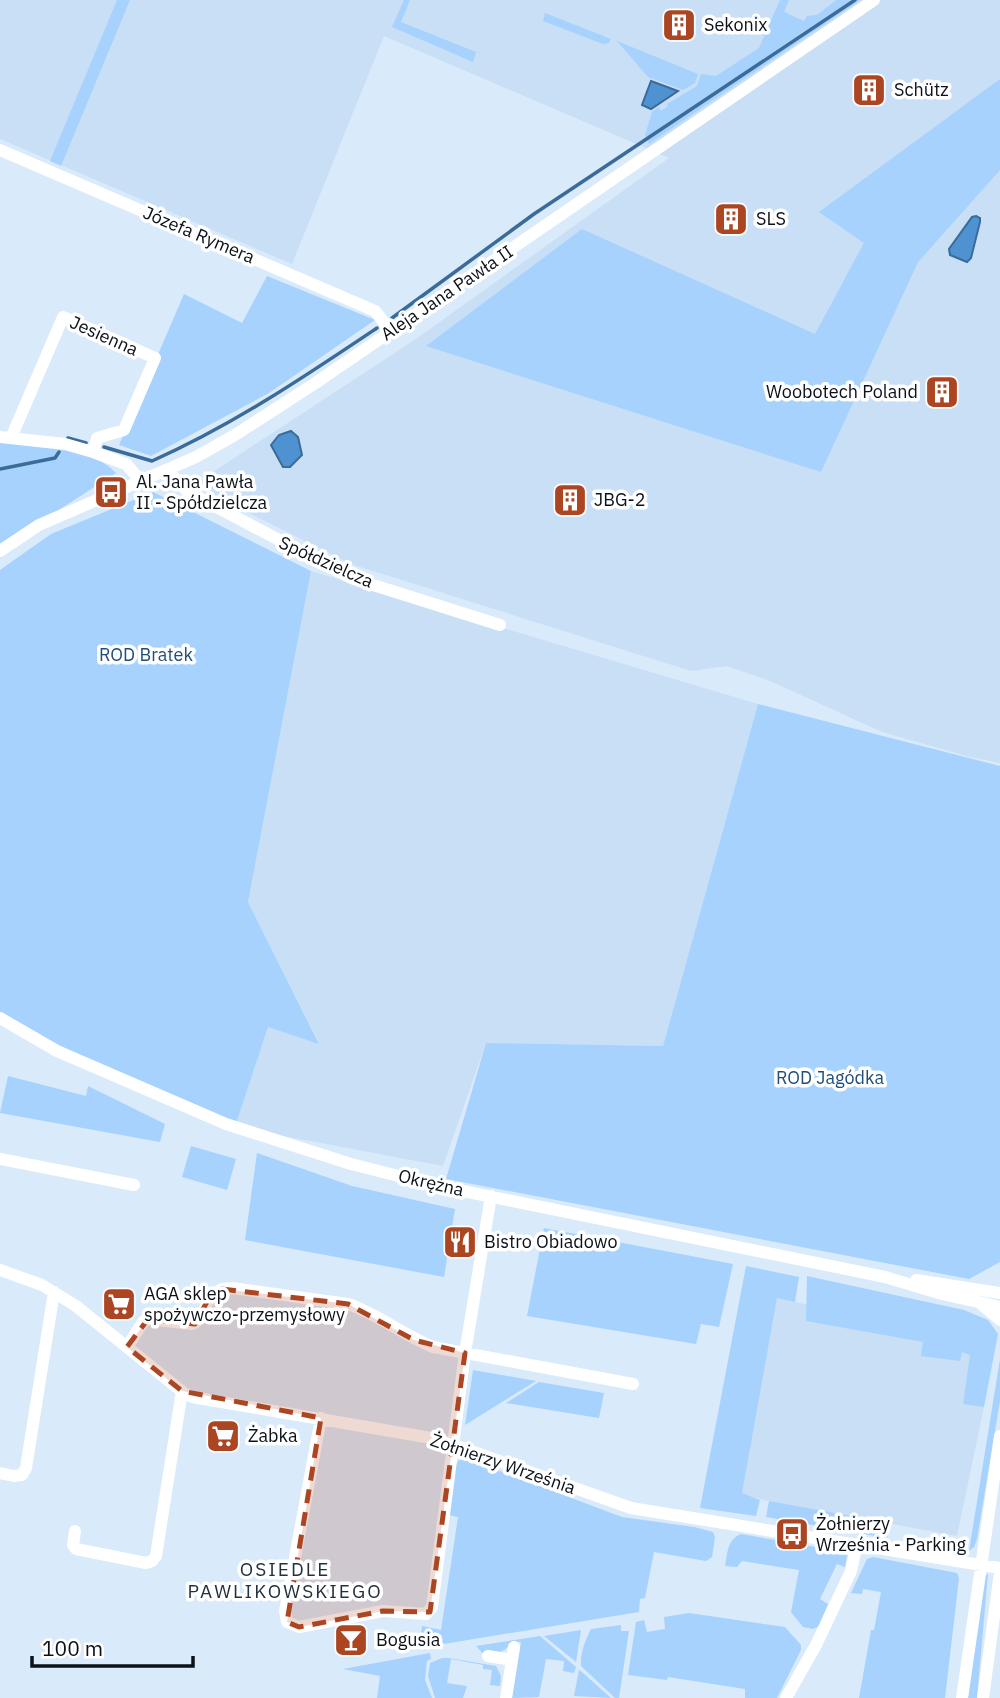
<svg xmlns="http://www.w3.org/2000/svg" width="1000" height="1698" font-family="'IBM Plex Sans',sans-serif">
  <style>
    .built { fill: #c8dff5 }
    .green { fill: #a6d2fd }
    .water { fill: #4e92d1; stroke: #3a6b99; stroke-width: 2 }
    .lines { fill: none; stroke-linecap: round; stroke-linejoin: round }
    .stream { stroke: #3a6b99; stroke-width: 3.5 }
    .minor { stroke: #fff; stroke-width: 12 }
    .marked { fill: #ac4521; fill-opacity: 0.2; stroke: #ac4521; stroke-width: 5; stroke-dasharray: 14 9; stroke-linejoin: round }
    .labels { text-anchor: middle; stroke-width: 7; stroke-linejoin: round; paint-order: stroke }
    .poi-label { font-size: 18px; fill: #0b1117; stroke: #fff; text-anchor: start }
    .street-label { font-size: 18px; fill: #0b1117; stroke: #fff }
    .park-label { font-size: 18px; fill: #1e4e79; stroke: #fff }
    .neighbourhood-label { font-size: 19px; letter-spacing: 2px; fill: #22303d; stroke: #fff }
  </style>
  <rect width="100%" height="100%" fill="#d9eafb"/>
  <!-- built -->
  <path class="built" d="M0,0H1000V763L970,757L882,732L770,681L727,666L691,671L351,564L193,485L413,341L669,158L384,36L292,264L0,139Z
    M311,571L758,704L663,1046L486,1043L443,1166L235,1127L268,1027L319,1043L248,902Z
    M777,1297L919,1334L971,1355L963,1403L984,1407L957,1536L769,1501L741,1494Z"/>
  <!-- green -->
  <path class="green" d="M117,0H130L61,166L50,161Z
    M404,0H410L401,22L476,52L473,62L392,27Z
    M780,0H789L784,12L804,21L807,16L817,15L836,0H860L649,144L645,135L652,112L659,107L661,111L668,106L667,104L697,86L701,74L716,76L759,48Z
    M545,13L611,39L609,43L603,44L543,21Z
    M617,41L698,74L695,83L683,90L648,77Z
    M1000,79V170L918,262L821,472L426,346L582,229L815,334L864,243L819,212Z
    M267,276L375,320L269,393L151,456L119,445L184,294L242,323Z
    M0,441C35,445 91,446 116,473L0,548Z
    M153,492L311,571L248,902L319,1044L268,1027L235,1127L0,1018V570L51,534Z
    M758,704L1000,766V1262L969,1279L446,1179L486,1043L663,1046Z
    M8,1076L86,1096L88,1086L165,1124L160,1142L0,1113Z
    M191,1146L236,1159L227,1190L182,1177Z
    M257,1153L352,1186L455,1209L444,1277L245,1240Z
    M544,1228L733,1264L719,1327L701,1324L696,1344L527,1316Z
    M746,1266L799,1277L795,1302L777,1298L742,1493L760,1500L756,1516L700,1508Z
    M807,1276L964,1310L988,1320L998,1334L984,1407L963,1404L970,1355L962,1352L960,1361L921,1356L923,1342L806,1321Z
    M1000,1359V1401L977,1539L974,1547L969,1551Z
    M473,1370L536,1381L465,1425Z
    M539,1382L604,1393L599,1418L506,1403Z
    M462,1457L622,1517L694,1527L713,1532L715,1537L712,1557L706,1561L654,1552L645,1598L640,1599L639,1612L419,1648L422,1626L441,1630L458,1517L449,1515L456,1464Z
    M769,1501L890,1523L887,1538L766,1517Z
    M741,1534L832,1550L839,1552L841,1555H847L845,1567L837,1564L820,1599L828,1604L819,1626L813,1629L803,1627L791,1612L799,1570L742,1561L737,1567L725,1566C728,1552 727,1540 741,1534Z
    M873,1557L957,1573L959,1578L945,1698H859L871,1630H874L881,1592L863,1589L862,1594L851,1593L867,1559Z
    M988,1574L977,1698H968L984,1576Z
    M689,1613L785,1627L801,1645V1650L777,1698H745V1689L668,1677L667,1680L628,1675L636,1622L644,1620L647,1632L665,1629L664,1617Z
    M621,1625V1631H629L619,1698H615L581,1666C580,1653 585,1641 591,1629Z
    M581,1630L576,1662L544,1636Z
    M540,1636L576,1667L574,1673L563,1671L564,1661L546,1659L539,1697L512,1698L521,1642H512C505,1653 496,1653 485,1656L476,1646Z
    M430,1653L431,1659L427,1661L425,1680L432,1698H377L380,1676L343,1669Z
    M442,1658H449L496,1666L501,1676L500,1686L490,1685L492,1670L483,1669V1665L451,1659L447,1683L467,1686L463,1698H435L428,1676L430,1663Z
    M579,1670L582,1672L611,1698L574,1696Z"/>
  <!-- water -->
  <path class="water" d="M651,81L678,91L651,109L642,105Z
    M976,216L980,218V222L971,258L967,262L950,255L949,249L972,217Z
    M291,431L298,437L302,455L290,467H283L271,445L279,435Z"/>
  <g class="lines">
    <!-- stream -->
    <path class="stream" d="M392,318L534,214L855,0
      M68,438L86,443
      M104,447L152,461C233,425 304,377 377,328
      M0,469L55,458L59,452"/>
    <!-- minor -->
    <path class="minor" d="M0,150L375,311L391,331
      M0,437L65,444L93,452L126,464L141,481
      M11,438L63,317L155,358L124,430L97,438L93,452
      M168,471L188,492L351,578L500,625
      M0,551L39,525L196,457L235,435L314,384L874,0
      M0,1018L57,1051L226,1124L351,1164L434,1185L885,1277L942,1294L1000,1307
      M0,1159L134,1185
      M0,1270L42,1285L76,1306L184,1393L192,1397L437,1439L631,1508L1000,1568
      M916,1280L1000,1293
      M981,1304L1000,1320
      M127,1347L143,1322L148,1319L192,1324C204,1320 205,1306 210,1296L222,1289L232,1288L348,1304C378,1314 403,1335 433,1347L633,1384
      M321,1418L285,1611L287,1622L299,1627L383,1611L426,1614L432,1607L465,1353L491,1196
      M0,1473L14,1476L22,1475L26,1468L54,1292
      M75,1531L73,1545L76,1549L146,1563L152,1561L156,1556L182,1391
      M488,1656L512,1660
      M506,1698L514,1647
      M786,1698L816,1645L851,1571L857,1544
      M962,1698L1000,1436
      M983,1698L1000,1572"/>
  </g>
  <!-- marked area -->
  <path class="marked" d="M222,1289L348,1304L414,1340L465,1353L430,1612L383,1611L299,1627L287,1622L321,1418L182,1391L127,1347L148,1319L195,1324L210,1296Z"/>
  <!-- icons -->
  <defs>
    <g id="building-square" transform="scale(1.75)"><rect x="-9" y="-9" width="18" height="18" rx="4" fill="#ac4521" stroke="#fff"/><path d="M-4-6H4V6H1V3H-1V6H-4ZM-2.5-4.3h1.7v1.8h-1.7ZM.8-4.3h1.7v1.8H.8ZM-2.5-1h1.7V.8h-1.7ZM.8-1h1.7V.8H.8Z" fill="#fff"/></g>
    <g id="bus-square" transform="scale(1.75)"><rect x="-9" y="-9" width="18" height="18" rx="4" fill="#ac4521" stroke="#fff"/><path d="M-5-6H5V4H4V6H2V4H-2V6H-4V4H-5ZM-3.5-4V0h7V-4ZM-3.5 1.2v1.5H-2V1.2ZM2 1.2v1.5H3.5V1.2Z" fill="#fff"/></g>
    <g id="restaurant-square" transform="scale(1.75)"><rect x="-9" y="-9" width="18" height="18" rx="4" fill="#ac4521" stroke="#fff"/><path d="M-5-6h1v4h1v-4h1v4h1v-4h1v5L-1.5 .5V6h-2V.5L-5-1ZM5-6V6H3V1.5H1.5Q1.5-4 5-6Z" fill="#fff"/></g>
    <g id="supermarket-square" transform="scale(1.75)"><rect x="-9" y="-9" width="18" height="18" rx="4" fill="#ac4521" stroke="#fff"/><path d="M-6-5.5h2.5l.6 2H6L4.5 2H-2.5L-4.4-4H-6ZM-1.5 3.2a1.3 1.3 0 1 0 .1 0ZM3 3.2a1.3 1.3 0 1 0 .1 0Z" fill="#fff"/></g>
    <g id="bar-square" transform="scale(1.75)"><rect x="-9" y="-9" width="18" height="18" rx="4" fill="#ac4521" stroke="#fff"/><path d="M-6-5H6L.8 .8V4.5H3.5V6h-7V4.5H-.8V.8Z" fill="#fff"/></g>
  </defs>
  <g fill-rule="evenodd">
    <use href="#building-square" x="679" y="25"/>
    <use href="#building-square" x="869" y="90"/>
    <use href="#building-square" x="731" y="219"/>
    <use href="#building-square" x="942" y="392"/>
    <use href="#bus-square" x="111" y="492"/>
    <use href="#building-square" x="570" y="500"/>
    <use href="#restaurant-square" x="460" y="1242"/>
    <use href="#supermarket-square" x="119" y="1304"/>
    <use href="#supermarket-square" x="223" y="1436"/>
    <use href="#bus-square" x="792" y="1534"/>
    <use href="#bar-square" x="351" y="1640"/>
  </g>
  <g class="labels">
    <!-- poi labels -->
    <g class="poi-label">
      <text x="704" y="31">Sekonix</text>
      <text x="894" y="96">Schütz</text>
      <text x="756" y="225">SLS</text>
      <text x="918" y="398" text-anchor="end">Woobotech Poland</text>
      <text x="136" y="488">Al. Jana Pawła<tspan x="136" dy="21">II - Spółdzielcza</tspan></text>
      <text x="594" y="506">JBG-2</text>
      <text x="484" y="1248">Bistro Obiadowo</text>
      <text x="144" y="1300">AGA sklep<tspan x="144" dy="21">spożywczo-przemysłowy</tspan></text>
      <text x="248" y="1442">Żabka</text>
      <text x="816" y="1530">Żołnierzy<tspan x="816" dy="21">Września - Parking</tspan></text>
      <text x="376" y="1646">Bogusia</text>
    </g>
    <!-- street labels -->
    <g class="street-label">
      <text transform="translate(199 235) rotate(23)" y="6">Józefa Rymera</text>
      <text transform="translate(447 293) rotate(-34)" y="6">Aleja Jana Pawła II</text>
      <text transform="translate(104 336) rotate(24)" y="6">Jesienna</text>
      <text transform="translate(326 562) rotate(24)" y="6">Spółdzielcza</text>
      <text transform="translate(431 1183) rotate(13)" y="6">Okrężna</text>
      <text transform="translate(503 1464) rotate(19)" y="6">Żołnierzy Września</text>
    </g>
    <!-- park labels -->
    <g class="park-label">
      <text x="146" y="661">ROD Bratek</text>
      <text x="830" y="1084">ROD Jagódka</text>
    </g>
    <!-- neighbourhood labels -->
    <g class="neighbourhood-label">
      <text x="285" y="1576">OSIEDLE<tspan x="285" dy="22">PAWLIKOWSKIEGO</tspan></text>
    </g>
  </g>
  <!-- scale -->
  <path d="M32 1656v10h161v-10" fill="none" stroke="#0b1117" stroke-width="3.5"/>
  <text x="42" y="1656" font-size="21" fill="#0b1117" stroke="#ffffff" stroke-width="5" paint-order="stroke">100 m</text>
</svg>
